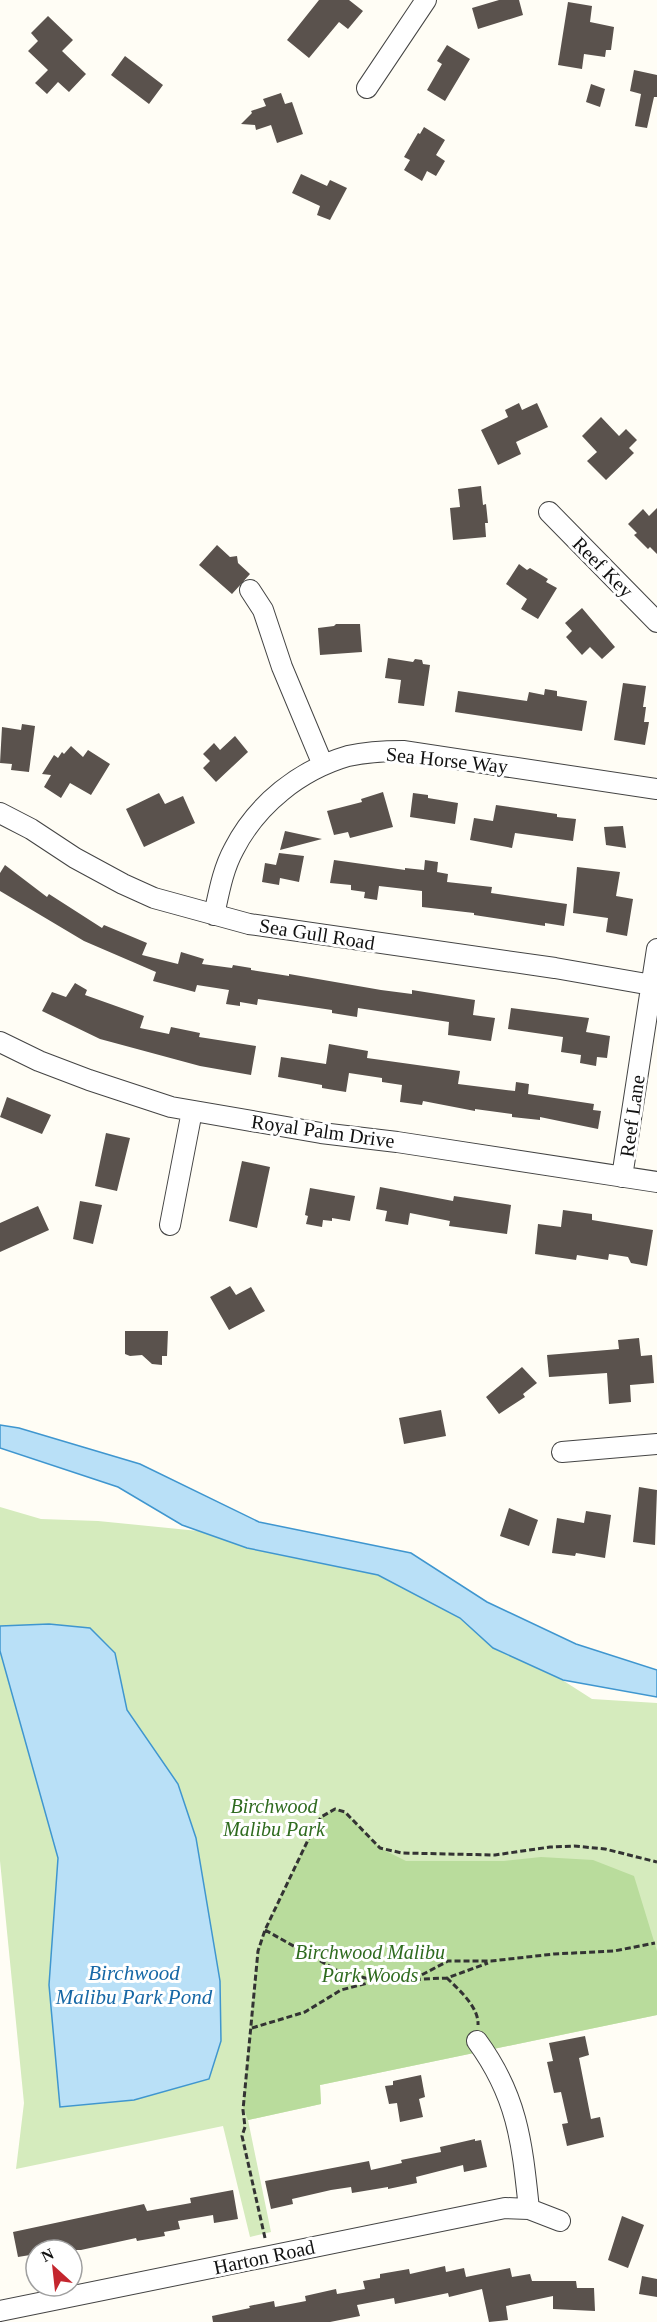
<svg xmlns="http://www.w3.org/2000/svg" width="657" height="2322" font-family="'Times New Roman',serif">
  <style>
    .green { fill: #d5ebbd }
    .forest { fill: #b9dc9c }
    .water { fill: #b9e0f7; stroke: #3f96cf; stroke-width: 1.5 }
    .building { fill: #5a524d }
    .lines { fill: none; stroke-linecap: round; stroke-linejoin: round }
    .minor-casing { stroke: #444; stroke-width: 22 }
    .path { stroke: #333; stroke-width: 3; stroke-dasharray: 6 3; stroke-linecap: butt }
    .minor { stroke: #fff; stroke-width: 20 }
    .labels { text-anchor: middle; stroke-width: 6; stroke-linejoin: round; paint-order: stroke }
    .street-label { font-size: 20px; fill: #111; stroke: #fff }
    .park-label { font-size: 20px; font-style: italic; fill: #2f6b1f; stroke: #fff }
    .water-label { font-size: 21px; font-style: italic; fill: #1768a6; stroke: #fff }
  </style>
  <rect width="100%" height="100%" fill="#fffdf5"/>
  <!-- green -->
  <path class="green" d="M0,1507L41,1519L98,1521L300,1541L397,1574L592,1699L657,1703V2015L320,2085L321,2104L248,2120L271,2232L250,2237L223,2126L16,2169L24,2103L0,1861Z"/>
  <!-- forest -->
  <path class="forest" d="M335,1809L345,1812L380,1848L406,1861H504L541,1857L593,1860L634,1876L657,1951V2015L320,2085L321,2104L248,2120L243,2107L258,1951L265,1930L308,1840L321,1817Z"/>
  <!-- water -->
  <path class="water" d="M0,1425L19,1428L140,1464L259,1522L411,1553L487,1602L576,1644L657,1670V1697L563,1680L493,1648L460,1618L378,1575L247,1548L182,1525L118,1487L0,1448Z
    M49,1624L90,1628L115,1653L127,1710L178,1784L196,1838L220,1981L221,2041L209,2079L134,2100L60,2107L49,1985L58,1858L0,1651V1626Z"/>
  <!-- building -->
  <path class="building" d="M319,0H349L363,11L348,29L339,22L309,58L287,40Z
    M499,0H519L523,15L478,29L472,8Z
    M568,2L592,6L590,22L614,27L611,50H606L605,57L584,54L582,69L558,65Z
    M48,16L73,40L62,51L86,74L69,92L58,82L47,94L35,83L48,70L28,51L38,41L31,33Z
    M447,45L470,59L445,101L427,90L442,64L437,61Z
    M125,56L163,85L149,104L111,75Z
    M634,70L657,75V97H654L647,128L635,126L641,94L630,91Z
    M591,84L605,89L600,107L586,102Z
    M281,93L285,104L292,102L303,134L277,143L271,125L256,130L255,125L241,124L252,113L251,111L266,106L263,99Z
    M424,127L445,140L436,155L445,161L436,176L427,171L422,181L404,170L410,160L404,157L418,133L420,134Z
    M301,174L327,186L330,180L347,188L330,220L317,215L320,206L292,193Z
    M519,403L522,410L537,403L548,427L516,442L521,454L498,465L481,430L508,417L505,410Z
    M601,417L619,436L626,429L637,440L629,448L634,453L606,480L587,461L597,452L582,436Z
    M481,486L483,505L486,504L488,523H485L486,537L453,540L450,508L460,507L458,489Z
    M657,508V554L650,547L648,549L634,535L637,533L628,524L643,509L649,516Z
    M217,545L230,557L237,556L238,563L250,574L232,594L199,565Z
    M519,564L527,570L530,568L548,579L546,582L557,588L538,619L521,609L527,599L506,584Z
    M582,608L615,647L602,659L590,647L582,655L566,637L572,631L565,623Z
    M336,624H360L362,652L320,655L318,628L334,626Z
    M388,658L413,662L415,659L422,660L423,664L430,665L424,706L398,703L401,680L385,678Z
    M623,683L646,686L643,707H646L644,722H649L645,745L614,740Z
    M545,689L557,691V696L587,701L582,731L455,712L458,691L527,701L529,692L544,695Z
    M22,724L35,726L29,772L11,770L12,764L0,763L2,727L21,730Z
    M235,736L248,752L216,782L203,768L210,761L203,754L214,743L220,750Z
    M71,746L83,757L88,750L110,764L91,795L70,783L61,798L44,787L51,775L42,774L54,755L58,758L62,752L64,754Z
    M383,792L393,827L350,838L348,832L334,835L327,811L362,802L361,799Z
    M159,793L165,804L183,796L195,823L144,847L126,809Z
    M413,793L428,795V798L458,803L455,824L410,817Z
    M496,805L557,814V817L576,819L573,841L515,833L512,848L470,840L474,818L493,821Z
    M623,826L626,848L606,845L604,827Z
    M285,831L322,839L280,850Z
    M279,853L304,856L299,882L280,878L279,885L262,882L265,863L276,865Z
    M334,860L405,870V868L424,870L425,860L438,862L437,872L448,874L447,882L492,887L491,893L567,904L564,926L545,923V926L474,915V913L422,907V891L379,886L377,900L364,898L365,892L351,890V885L330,883Z
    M5,865L47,897L49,894L102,928L104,925L147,943L142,955L178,964L181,952L204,959L202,964L232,968L233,965L251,968V970L289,976V974L381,990L412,994V990L475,1000L473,1015L495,1018L491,1041L448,1035L449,1022L358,1008L357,1017L332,1013V1010L258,999L257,1005L240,1002V1006L226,1004L229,990L197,985L195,992L153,981L156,972L84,941L0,891V873Z
    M577,867L620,872L616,896L633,899L627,936L606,932L608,918L573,913Z
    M75,983L87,990L85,995L144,1016L140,1028L169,1034L171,1027L200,1033L199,1037L256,1046L251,1075L200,1066L100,1039L42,1011L52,992L66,997Z
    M511,1008L589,1018L586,1032L610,1036L607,1058L597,1057L596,1066L580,1063L581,1055L561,1052L563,1037L508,1029Z
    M329,1044L368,1051L367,1058L460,1071L458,1084L515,1091L516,1082L529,1084L528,1094L594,1104L593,1110L601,1111L598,1129L540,1117V1120L512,1117V1114L475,1109V1111L423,1101L422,1105L400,1102L402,1085L382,1082V1078L349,1073L346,1092L322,1088V1085L278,1077L281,1057L326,1064Z
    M7,1097L51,1115L42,1134L0,1117Z
    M106,1133L130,1138L117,1191L95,1186Z
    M242,1161L270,1167L257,1228L229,1221Z
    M380,1187L453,1201L454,1196L511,1205L507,1234L449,1226L450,1221L410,1213L408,1225L385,1221L387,1211L376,1209Z
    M310,1188L355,1196L350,1221L332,1218V1221L323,1220L322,1227L306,1224L308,1216L305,1215Z
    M80,1201L102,1205L93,1244L73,1239Z
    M38,1206L49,1230L0,1252V1223Z
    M563,1210L592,1214V1220L653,1230L647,1266L631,1263L628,1257L609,1254L608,1260L577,1255L576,1260L535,1254L538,1224L561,1227Z
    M230,1286L236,1295L251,1287L265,1311L229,1330L210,1297Z
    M125,1331H168L167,1356H162V1365L152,1364L142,1355L130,1356L125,1354Z
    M639,1338L641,1356L652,1355L654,1383L630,1385L631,1402L609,1404L607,1373L549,1377L547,1355L619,1349L618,1340Z
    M522,1367L537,1383L523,1394L525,1397L499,1414L486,1397Z
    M441,1410L446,1436L404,1444L399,1418Z
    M639,1487L657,1490L655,1545L633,1542Z
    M509,1508L538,1520L529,1546L500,1536Z
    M586,1511L611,1515L605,1558L576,1553L575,1556L552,1553L557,1518L584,1523Z
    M585,2036L589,2055L579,2058L591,2119L600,2117L604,2137L567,2146L562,2124L568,2123L561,2092L554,2093L547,2062L553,2061L549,2043Z
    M421,2075L425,2097L419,2099L423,2117L400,2122L397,2103L389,2104L385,2086L393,2085V2081Z
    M475,2139V2141L481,2140L487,2167L464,2172L463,2165L416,2177L417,2183L388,2189V2187L352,2193L351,2187L331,2190L292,2199L293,2204L271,2209L265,2181L369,2161L371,2170L402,2163L401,2160L441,2152L440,2147Z
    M233,2190L238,2219L214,2223L213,2215L178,2221L180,2229L164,2232L165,2236L137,2241L136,2238L81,2250H36V2254L18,2257L13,2232L144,2204L147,2211L191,2203L190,2198Z
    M622,2216L644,2225L628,2268L608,2260Z
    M445,2266L446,2272L464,2268L466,2277L510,2268L512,2277L530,2274L532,2281H576L577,2288H594L595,2311L553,2309V2296L506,2306L508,2320L489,2322L482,2289L449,2297L448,2293L395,2304L394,2298L357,2305L360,2316L330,2322H213L212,2316L250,2308L249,2306L274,2301L275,2307L306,2301L305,2296L336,2289L337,2294L365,2289L363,2281L380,2278V2274L409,2269L410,2274Z
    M642,2276L657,2279V2297L639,2294Z"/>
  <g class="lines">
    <!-- minor casing -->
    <g class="minor-casing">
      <path id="minor" d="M367,88L426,0
        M549,512L657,622
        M250,590L263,610L282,667L323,765
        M0,813L31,829L75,858L123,884L154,898L249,924L555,968L657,986
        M214,915C219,892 223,869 234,849C257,804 300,770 348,756C366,752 385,751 403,751L657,789
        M0,1042L39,1061L89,1080L171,1107L321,1133L397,1142L657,1182
        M622,1177L657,949
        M170,1225L192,1111
        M562,1452L657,1444
        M477,2041C518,2097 522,2143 529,2209
        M0,2311L505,2208L529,2209L560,2221"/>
    </g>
    <!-- path -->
    <path class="path" d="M265,1930L340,1972L378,1981L447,1978L488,1963
      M447,1978C459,1990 479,2007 478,2025
      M414,1979L448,1961H491L554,1954L614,1951L655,1943
      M252,2028L305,2012L341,1990L376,1981
      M265,2238L242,2136L245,2127L243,2110L258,1951L265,1930L308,1840L321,1817L335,1809L345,1812L380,1848L402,1853L495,1855L550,1847L574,1846L605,1849L657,1862"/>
    <!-- minor -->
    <use href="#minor" class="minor"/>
  </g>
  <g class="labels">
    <!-- street labels -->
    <g class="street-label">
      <text transform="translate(603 567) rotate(45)" y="7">Reef Key</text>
      <text transform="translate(447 760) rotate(6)" y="7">Sea Horse Way</text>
      <text transform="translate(317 934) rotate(9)" y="7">Sea Gull Road</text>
      <text transform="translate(632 1116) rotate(-82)" y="7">Reef Lane</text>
      <text transform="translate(323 1131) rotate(8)" y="7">Royal Palm Drive</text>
      <text transform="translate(264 2257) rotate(-12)" y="7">Harton Road</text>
    </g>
    <!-- park labels -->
    <g class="park-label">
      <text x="274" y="1813">Birchwood<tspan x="274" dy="23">Malibu Park</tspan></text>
      <text x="370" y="1959">Birchwood Malibu<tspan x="370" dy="23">Park Woods</tspan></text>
    </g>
    <!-- water labels -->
    <g class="water-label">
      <text x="134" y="1980">Birchwood<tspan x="134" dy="24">Malibu Park Pond</tspan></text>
    </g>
  </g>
  <!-- north arrow -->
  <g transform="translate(54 2268) rotate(333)"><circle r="28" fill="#ffffff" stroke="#a0a0a0" stroke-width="1.5"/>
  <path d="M0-4.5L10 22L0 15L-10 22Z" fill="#c4262e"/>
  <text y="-9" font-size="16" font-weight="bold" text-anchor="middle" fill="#111111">N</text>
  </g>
</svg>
